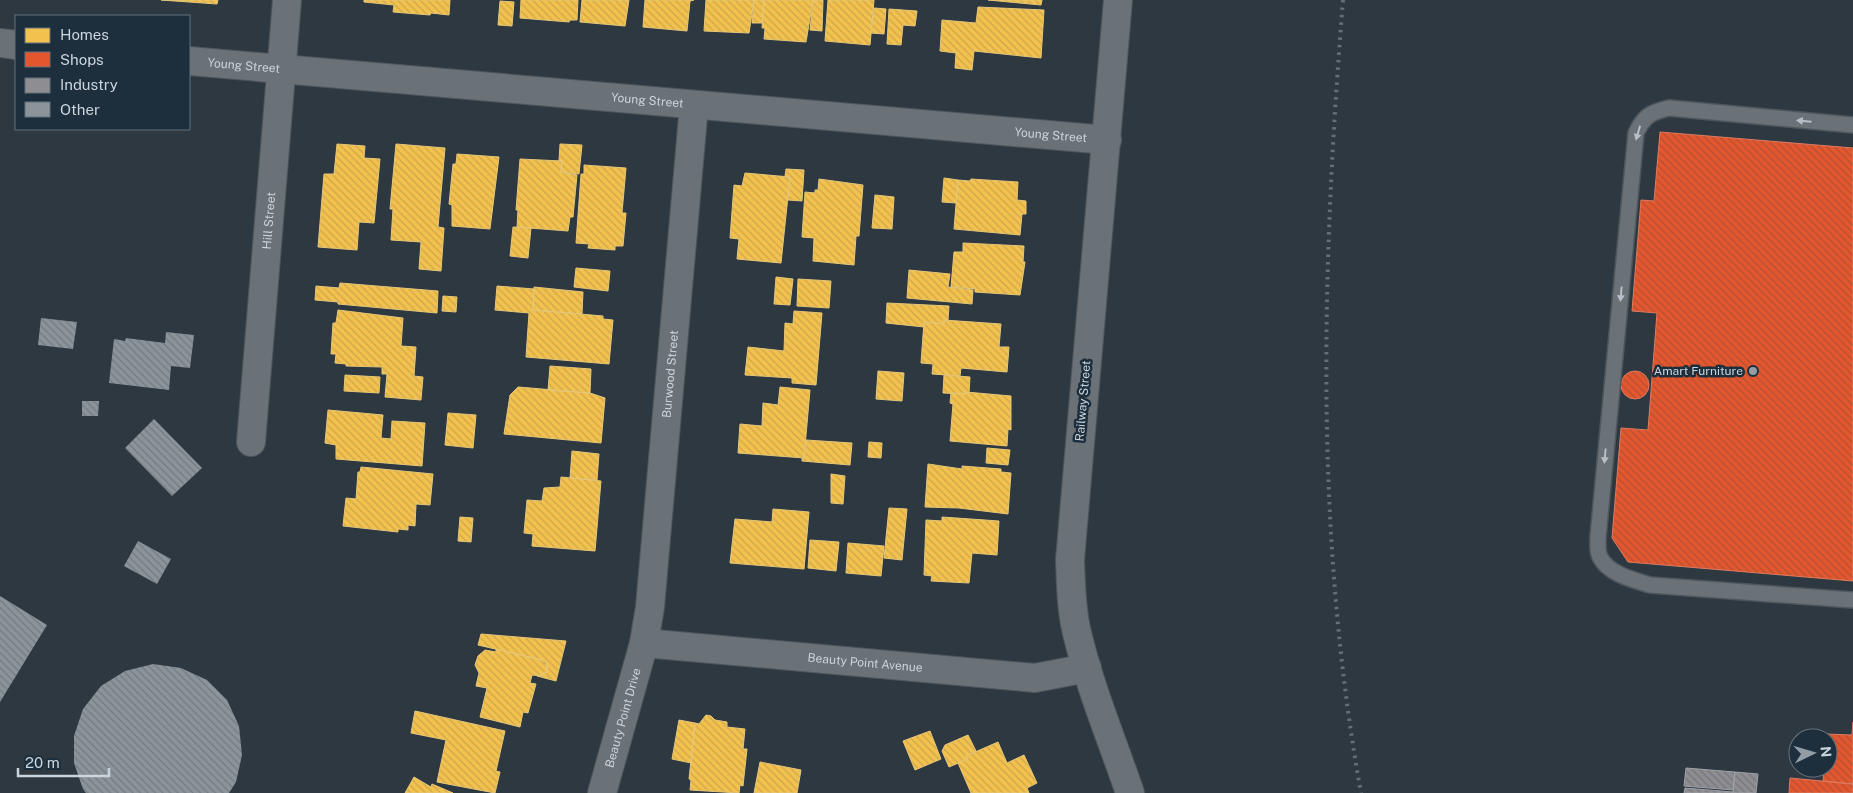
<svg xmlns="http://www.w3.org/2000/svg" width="1853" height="793" font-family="'Public Sans',sans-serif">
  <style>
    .homes { fill: url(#homes-back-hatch); stroke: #e6c779 }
    .shops { fill: url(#shops-back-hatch); stroke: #dc7c62 }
    .industry { fill: url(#industry-back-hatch); stroke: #9fa2a8 }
    .building { fill: url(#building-back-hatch) }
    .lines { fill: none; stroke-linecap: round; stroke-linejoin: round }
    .lane-casing { stroke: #4e565d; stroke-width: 18 }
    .street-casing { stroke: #4e565d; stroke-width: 30 }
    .secondary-casing { stroke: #4e565d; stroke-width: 30 }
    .lane { stroke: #6a7177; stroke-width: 15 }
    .street { stroke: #6a7177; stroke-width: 28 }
    .secondary { stroke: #6a7177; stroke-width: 28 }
    .rail { stroke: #676e74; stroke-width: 4; stroke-dasharray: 2.5 5; stroke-linecap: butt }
    .oneway { fill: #b7c0c9 }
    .poi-dot { fill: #939da6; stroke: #1d2e3c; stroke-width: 2 }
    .labels { text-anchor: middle; stroke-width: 5; stroke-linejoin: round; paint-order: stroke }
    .street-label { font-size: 12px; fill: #cad4dd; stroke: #1d2e3c }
    .poi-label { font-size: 12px; fill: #cad4dd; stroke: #1d2e3c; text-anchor: end }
  </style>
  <defs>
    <pattern id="homes-back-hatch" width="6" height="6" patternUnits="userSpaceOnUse" patternTransform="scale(1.25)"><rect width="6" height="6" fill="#f2c14e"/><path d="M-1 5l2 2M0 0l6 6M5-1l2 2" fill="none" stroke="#cea74c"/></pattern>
    <pattern id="shops-back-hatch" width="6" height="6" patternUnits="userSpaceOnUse" patternTransform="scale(1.25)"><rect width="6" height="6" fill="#e4572e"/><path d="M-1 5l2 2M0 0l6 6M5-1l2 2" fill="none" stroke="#b25034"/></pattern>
    <pattern id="industry-back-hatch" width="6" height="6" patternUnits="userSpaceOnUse" patternTransform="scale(1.25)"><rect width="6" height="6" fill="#8d8d92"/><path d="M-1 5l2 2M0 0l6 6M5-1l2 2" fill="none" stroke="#75767a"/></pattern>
    <pattern id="building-back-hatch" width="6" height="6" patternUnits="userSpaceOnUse" patternTransform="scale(1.25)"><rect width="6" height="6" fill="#8b949b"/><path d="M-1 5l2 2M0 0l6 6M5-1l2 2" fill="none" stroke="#747b80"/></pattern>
  </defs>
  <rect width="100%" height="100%" fill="#2e3840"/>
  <!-- homes -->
  <path class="homes" d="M161,0H218L217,4Z
    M364,0H450L449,15L431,13L430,15L393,12L394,5L364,2Z
    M521,0H578L577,20H570L569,22L520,18Z
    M582,0H629L625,26L580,22Z
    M645,0H694L690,1L687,31L643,27Z
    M706,0H754L749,33L704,31Z
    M754,0H764L762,23H752Z
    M764,0H813L806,42L764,39L765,28H762Z
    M813,0H823L822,31L810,30Z
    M828,0H874L870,45L825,41Z
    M988,0H1042L1041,5Z
    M500,1L514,2L512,26L498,25Z
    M978,7L1044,10L1041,58L974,51L972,70L955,68L956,53L940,51L942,20L976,23Z
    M874,8L886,9L884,34L871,33Z
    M889,9L917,11L915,26L903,25L901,45L887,44Z
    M337,144L365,146L364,158L380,159L374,223L359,222L357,250L318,247L324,174H334Z
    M396,144L445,148L438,227L444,228L441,271L419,269L421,242L391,240L393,209H390Z
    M560,144L582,145L579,174L561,172L562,161H559Z
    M457,154L499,157L490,229L452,226V205L449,204L453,164H456Z
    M520,159L562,161L561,172L577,175L573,217H570L568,231L517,227L518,210H516Z
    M584,165L626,168L622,213H626L623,246H615V250L588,248L589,244L576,243L581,174H584Z
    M786,169L804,170L802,201L788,200L790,177L785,176Z
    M745,173L790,177L781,263L737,259L739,239L730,238L734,185L742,186Z
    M944,178L958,180L956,203L942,202Z
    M819,179L863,185L859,236H856L854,265L813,261L814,238L802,237L805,192L815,193V190H818Z
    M971,179L1018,182L1017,200L1026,201V214H1022L1020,235L954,229L958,180L970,181Z
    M875,195L894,197L892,229L872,228Z
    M513,227L531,228L528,258L510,256Z
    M963,243L1024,246L1023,262H1025L1020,295L975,292V289L951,287L954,252H963Z
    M576,268L610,271L608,291L574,287Z
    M909,270L950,274L948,287L973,290L972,304L907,298Z
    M776,277L793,279L790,305L774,304Z
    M798,279L831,281L829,308L797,306Z
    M340,283L438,291L437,313L338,304V302L315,300L316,286L339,288Z
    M497,286L534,289L533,310L603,316V319L613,320L609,364L526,357L529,313L495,310Z
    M534,287L583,292L582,314L533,310Z
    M443,296L457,297L456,312L442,311Z
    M887,303L949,306L948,320H944V324L924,322V327L886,323Z
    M338,310L403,318L401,346L416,347L414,376L423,377L421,400L385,397L387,374H382V367L346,366V364L335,363L336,354H331L333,323H336Z
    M794,311L822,313L816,385L792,383V378L745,375L748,347L784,351L785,323L793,324Z
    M944,320L1001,324L999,347H1009L1007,372L961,368L960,376L932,374L933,364L921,363L924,322L944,324Z
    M550,366L591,369L590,393L548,390Z
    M878,371L904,373L902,401L876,399Z
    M345,375L380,377L379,393L344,391Z
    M944,375L970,377L969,393L966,392V394L943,393Z
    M518,387L590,393L605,398L601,443L504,434L510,395Z
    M780,387L810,390L804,458L738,453L740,424L762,426L763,403L778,405Z
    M966,392L1011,396V430L1008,429L1007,446L950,441L953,404L950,403L951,393L966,394Z
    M328,410L383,415L381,438L391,439L392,421L425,423L422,466L336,459V445L325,443Z
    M448,413L476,415L473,448L445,445Z
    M806,440L852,443L850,465L802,461V458H804Z
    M869,442L882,443L881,458L868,457Z
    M987,448L1010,450L1008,465L986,463Z
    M572,451L599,454L597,480L570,478Z
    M928,464L962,469V466L1001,469V472L1011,473L1008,514L959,508L925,507Z
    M361,467L433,474L430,505L416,504L415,526L408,525V530L398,529V532L343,526L346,498L356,499L358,472H360Z
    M831,474L845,476L843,504L831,503Z
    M561,477L601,481L595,551L532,546L533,534L524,533L527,500L542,501L544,488L560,487Z
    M889,508L907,509L902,560L884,558Z
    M773,509L809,512L804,569L730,563L735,519L772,522Z
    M460,517L473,518L471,542L458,541Z
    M942,517L999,521L997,555L972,553L969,583L931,581L932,576L924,575L926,520L942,521Z
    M810,540L839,542L836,571L808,568Z
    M848,543L884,546L881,576L846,573Z
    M481,634L566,641L556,681L537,676L547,672L546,663L542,660L478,645Z
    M496,649L542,660L548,667L547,672L542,676L532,675L530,683L536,684L528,713L523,712L520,727L480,717L487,688L476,686L479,673L475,665L478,656L485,650L496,652Z
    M415,711L505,731L496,771L500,772L495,793L437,782L446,740L411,733Z
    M706,715L711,716L715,720L727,722V727L745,729L743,749H747L743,786L740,785L739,793L690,790L691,780L689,779L695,723L699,724Z
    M679,720L695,723L691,763L672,759Z
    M930,731L941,759L915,770L903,741Z
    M968,735L976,751L966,756L968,759L949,767L942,751L945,745Z
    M998,742L1007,763L1024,755L1037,783L1027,788L1029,793H971L958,763L968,759L966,756Z
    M760,762L801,770L797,793H754Z
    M414,777L431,787L432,784L453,793H405Z"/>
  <!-- shops -->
  <path class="shops" d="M1660,132L1853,148V581L1628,562L1612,538L1621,428L1648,430L1657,313L1632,311L1641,200L1654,201Z
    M1621 385a14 14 0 1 1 28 0a14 14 0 1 1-28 0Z
    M1853,722V784L1823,781L1824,768H1828L1826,734L1852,735Z
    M1790,778L1853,784V793H1789Z"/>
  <!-- industry -->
  <path class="industry" d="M1686,768L1735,772L1733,790L1684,786Z
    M1735,772L1758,774L1756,793H1684L1685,788L1733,792Z"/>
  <!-- building -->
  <path class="building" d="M41,318L77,322L73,349L38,345Z
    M166,332L194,335L190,368L171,366L169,390L109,383L114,339L125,341L126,338L165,343Z
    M82,401H99L98,416H82Z
    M154,419L202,468L172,496L125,448Z
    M138,541L171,559L157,584L124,566Z
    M0,596L47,625L0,702Z
    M153,664L181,668L207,680L227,700L239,726L242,755L236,782L229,793H86L83,789L74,763V736L83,709L101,686L125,671Z"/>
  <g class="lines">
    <!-- lane casing -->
    <g class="lane-casing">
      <path id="lane" d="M1853,125L1669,108C1651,112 1644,116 1636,133L1598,537C1598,543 1597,552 1600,557C1608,574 1634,580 1650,585L1853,600"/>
    </g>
    <!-- street casing -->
    <g class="street-casing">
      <g id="street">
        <path id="s1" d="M251,442L287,0"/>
        <path id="s2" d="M644,643L1035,678L1087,668"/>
        <path id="s3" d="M602,793L644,643L650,607L694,105"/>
      </g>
    </g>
    <!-- secondary casing -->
    <g class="secondary-casing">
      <g id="secondary">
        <path d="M1118,0L1070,560C1071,584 1071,609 1077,633C1090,688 1112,740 1130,793"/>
        <path d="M0,43L16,45"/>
        <path id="s4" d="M189,61L1107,140"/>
      </g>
    </g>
    <!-- lane -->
    <use href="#lane" class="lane"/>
    <!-- street -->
    <use href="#street" class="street"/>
    <!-- secondary -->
    <use href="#secondary" class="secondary"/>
    <!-- rail -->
    <path class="rail" d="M1343,0C1322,264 1314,531 1361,793"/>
  </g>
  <!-- one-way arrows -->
  <defs><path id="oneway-solid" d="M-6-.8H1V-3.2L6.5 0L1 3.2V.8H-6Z" transform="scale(1.25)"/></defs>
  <g class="oneway">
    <use href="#oneway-solid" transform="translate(1804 121) rotate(-175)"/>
    <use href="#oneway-solid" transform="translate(1638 133) rotate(106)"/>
    <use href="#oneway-solid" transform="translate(1621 294) rotate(95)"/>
    <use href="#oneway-solid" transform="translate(1605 456) rotate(95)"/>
  </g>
  <!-- markers -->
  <circle class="poi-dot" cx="1753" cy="371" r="5"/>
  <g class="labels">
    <!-- street labels -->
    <g class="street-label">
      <text dy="4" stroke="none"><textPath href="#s4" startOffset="55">Young Street</textPath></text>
      <text dy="4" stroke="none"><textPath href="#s4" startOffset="460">Young Street</textPath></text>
      <text dy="4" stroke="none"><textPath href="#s4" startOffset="865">Young Street</textPath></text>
      <text dy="4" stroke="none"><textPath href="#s1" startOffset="222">Hill Street</textPath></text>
      <text dy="4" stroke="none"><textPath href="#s3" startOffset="426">Burwood Street</textPath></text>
      <text transform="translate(1083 401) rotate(-85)" y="4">Railway Street</text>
      <text dy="4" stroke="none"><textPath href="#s2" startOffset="222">Beauty Point Avenue</textPath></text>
      <text dy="4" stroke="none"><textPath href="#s3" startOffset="78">Beauty Point Drive</textPath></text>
    </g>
    <!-- poi labels -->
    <g class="poi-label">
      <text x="1743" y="375">Amart Furniture</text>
    </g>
  </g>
  <!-- legend -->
  <rect x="15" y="15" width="175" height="115" fill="#1d2e3c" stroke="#62707c"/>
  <rect x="25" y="28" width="25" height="15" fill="#f2c14e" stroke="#62707c"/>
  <text x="60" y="40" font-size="15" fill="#cad4dd">Homes</text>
  <rect x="25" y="52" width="25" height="15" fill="#e4572e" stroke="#62707c"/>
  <text x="60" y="65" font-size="15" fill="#cad4dd">Shops</text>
  <rect x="25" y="78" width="25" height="15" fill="#8d8d92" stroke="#62707c"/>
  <text x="60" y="90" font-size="15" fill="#cad4dd">Industry</text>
  <rect x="25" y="102" width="25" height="15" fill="#8b949b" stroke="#62707c"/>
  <text x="60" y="115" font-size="15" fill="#cad4dd">Other</text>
  <!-- north arrow -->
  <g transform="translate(1813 753) rotate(85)"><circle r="24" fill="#1d2e3c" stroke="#62707c"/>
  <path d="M0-4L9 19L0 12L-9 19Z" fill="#939da6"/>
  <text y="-8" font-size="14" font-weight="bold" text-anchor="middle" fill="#cad4dd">N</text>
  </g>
  <!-- scale -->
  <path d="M18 768v8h91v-8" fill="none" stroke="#cad4dd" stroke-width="2.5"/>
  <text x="25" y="768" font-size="15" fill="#cad4dd" stroke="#1d2e3c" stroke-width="4" paint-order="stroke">20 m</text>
</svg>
